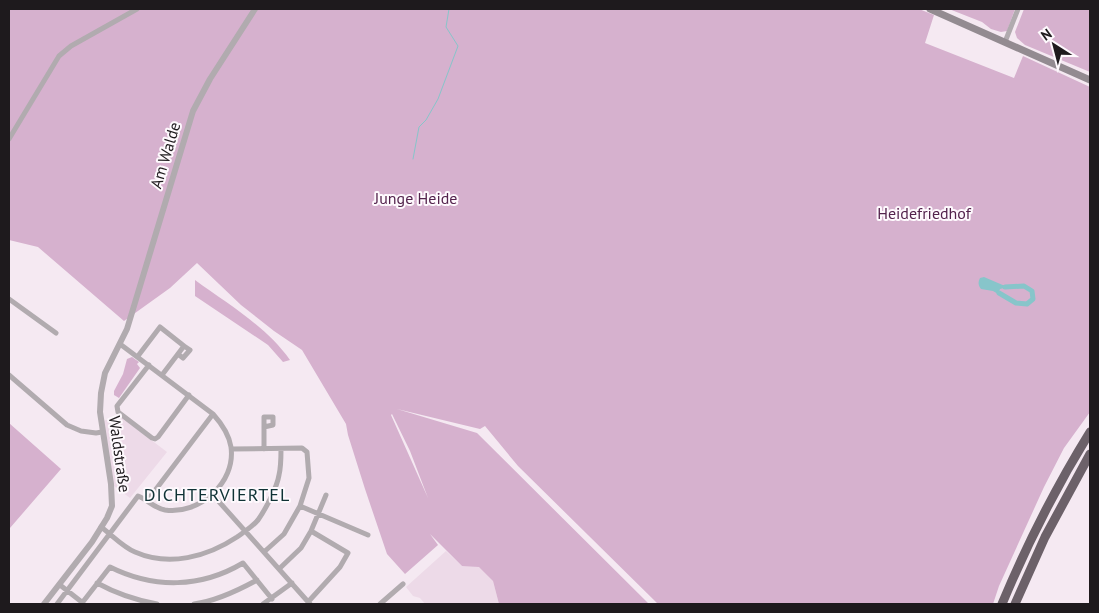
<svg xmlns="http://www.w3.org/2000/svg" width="1099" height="613" font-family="'PT Sans',sans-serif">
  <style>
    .built { fill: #eddae8 }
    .green { fill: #d6b1ce; fill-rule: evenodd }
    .water { fill: #87c5ca }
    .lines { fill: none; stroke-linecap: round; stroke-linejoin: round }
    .stream { stroke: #87c5ca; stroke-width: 1 }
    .canal { stroke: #87c5ca; stroke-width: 5 }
    .minor { stroke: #b1abaf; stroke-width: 5 }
    .tertiary { stroke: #b1abaf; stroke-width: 6 }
    .secondary { stroke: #938b91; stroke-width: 7 }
    .motorway { stroke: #6c6169; stroke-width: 9 }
    .labels { text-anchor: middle; stroke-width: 4; stroke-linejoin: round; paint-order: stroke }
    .street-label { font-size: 16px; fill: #1e1a1d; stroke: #fef9fd }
    .park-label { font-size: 16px; fill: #54234d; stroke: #fef9fd }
    .neighbourhood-label { font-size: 18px; letter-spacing: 1px; fill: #0f3235; stroke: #fef9fd }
  </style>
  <rect width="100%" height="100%" fill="#f5e9f2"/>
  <!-- built -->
  <path class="built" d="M121,417L167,452L130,498L114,486L102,421Z
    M446,551L462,566H479L493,581L499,604H425L420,598L413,596L406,587Z"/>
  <!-- green -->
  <path class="green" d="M9,9H919L934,15L925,43L1014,78L1023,56L1090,87V412L1064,448L1044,487L999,586L993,604H658L518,466L485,426L480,429L397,409L477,433L649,604H499L493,581L479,567L462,566L430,534L438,545L405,574L387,554L365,489L348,435L346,424L302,350L274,331L241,305L197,263L170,288L124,321L38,247L9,240ZM392,414L410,451L428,498L391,415Z
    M949,9H1015L1007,31L1001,32L991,29L982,22Z
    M1024,9H1090V72L1025,45L1017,38L1015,32Z
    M195,280C228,304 267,327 290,360L283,362L268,345L195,296Z
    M132,357L139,362L137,364L140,368L119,398L114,395V391L123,374L127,359Z
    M9,423L61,469L10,528L9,526Z"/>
  <!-- water -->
  <path class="water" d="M984,277L1005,286L1004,288L1000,289L998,294L993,291L981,289C978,285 978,282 980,278Z"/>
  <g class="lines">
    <!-- stream -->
    <path class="stream" d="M413,159L419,127L426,120L438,99L458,46L446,27L449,9"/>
    <!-- canal -->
    <path class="canal" d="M999,293L1016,303L1027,304L1033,299L1032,291L1024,286L1005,287"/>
    <!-- minor -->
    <path class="minor" d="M1005,42L1018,9
      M9,139L59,56L71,46L137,9
      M9,299L56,333
      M178,354L183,358L190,350L184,346
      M138,356L160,327L184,346L162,375
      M149,365L117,406L118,412L152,438L155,439L158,437L189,395
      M9,375L67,425L81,431L96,433L102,432
      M232,449L302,448L307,452L309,478L300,506L284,534L264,552
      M264,449V417H273V425L264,427
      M213,495L310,604
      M147,501L213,414
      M300,506L368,535
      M101,527C112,535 123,547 135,552C169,567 207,557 237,537C244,532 252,527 258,520C265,510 277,488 279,475C281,467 281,457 281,449
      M279,569L301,548L311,531L326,495
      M97,583C117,594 135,600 157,604
      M60,585L83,603
      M308,602L340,567L348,553L311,531
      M82,603L110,567C154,589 201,588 243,563L272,599
      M57,604L138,496C148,500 154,508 165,510C199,515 236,483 231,447C229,434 222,424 213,414L120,344
      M194,604C216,601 237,591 257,580
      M263,604L292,583
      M380,604L403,584"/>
    <!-- tertiary -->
    <path class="tertiary" d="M44,604L92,542L107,518L112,506L111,484L100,412L101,393L105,373L127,329L193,111L210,79L255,9"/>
    <!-- secondary -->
    <path class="secondary" d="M930,9L1090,80"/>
    <!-- motorway -->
    <path class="motorway" d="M1002,604C1027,544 1056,487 1090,432
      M1015,604L1045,537L1090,454"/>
  </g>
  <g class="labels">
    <!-- street labels -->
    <g class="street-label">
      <text transform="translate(165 155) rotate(-73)" y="6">Am Walde</text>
      <text transform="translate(120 454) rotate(82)" y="6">Waldstraße</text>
    </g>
    <!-- park labels -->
    <g class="park-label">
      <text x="416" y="204">Junge Heide</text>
      <text x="924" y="219">Heidefriedhof</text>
    </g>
    <!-- neighbourhood labels -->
    <g class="neighbourhood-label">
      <text x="217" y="501">DICHTERVIERTEL</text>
    </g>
  </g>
  <!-- border -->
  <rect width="1099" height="613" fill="none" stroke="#1e1a1d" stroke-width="20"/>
  <!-- north arrow -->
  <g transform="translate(1054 45) rotate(324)" stroke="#fef9fd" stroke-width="4" paint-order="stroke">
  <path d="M0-4L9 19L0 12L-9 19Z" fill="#1e1a1d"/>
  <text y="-8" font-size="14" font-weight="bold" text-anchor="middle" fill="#1e1a1d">N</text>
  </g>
</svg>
